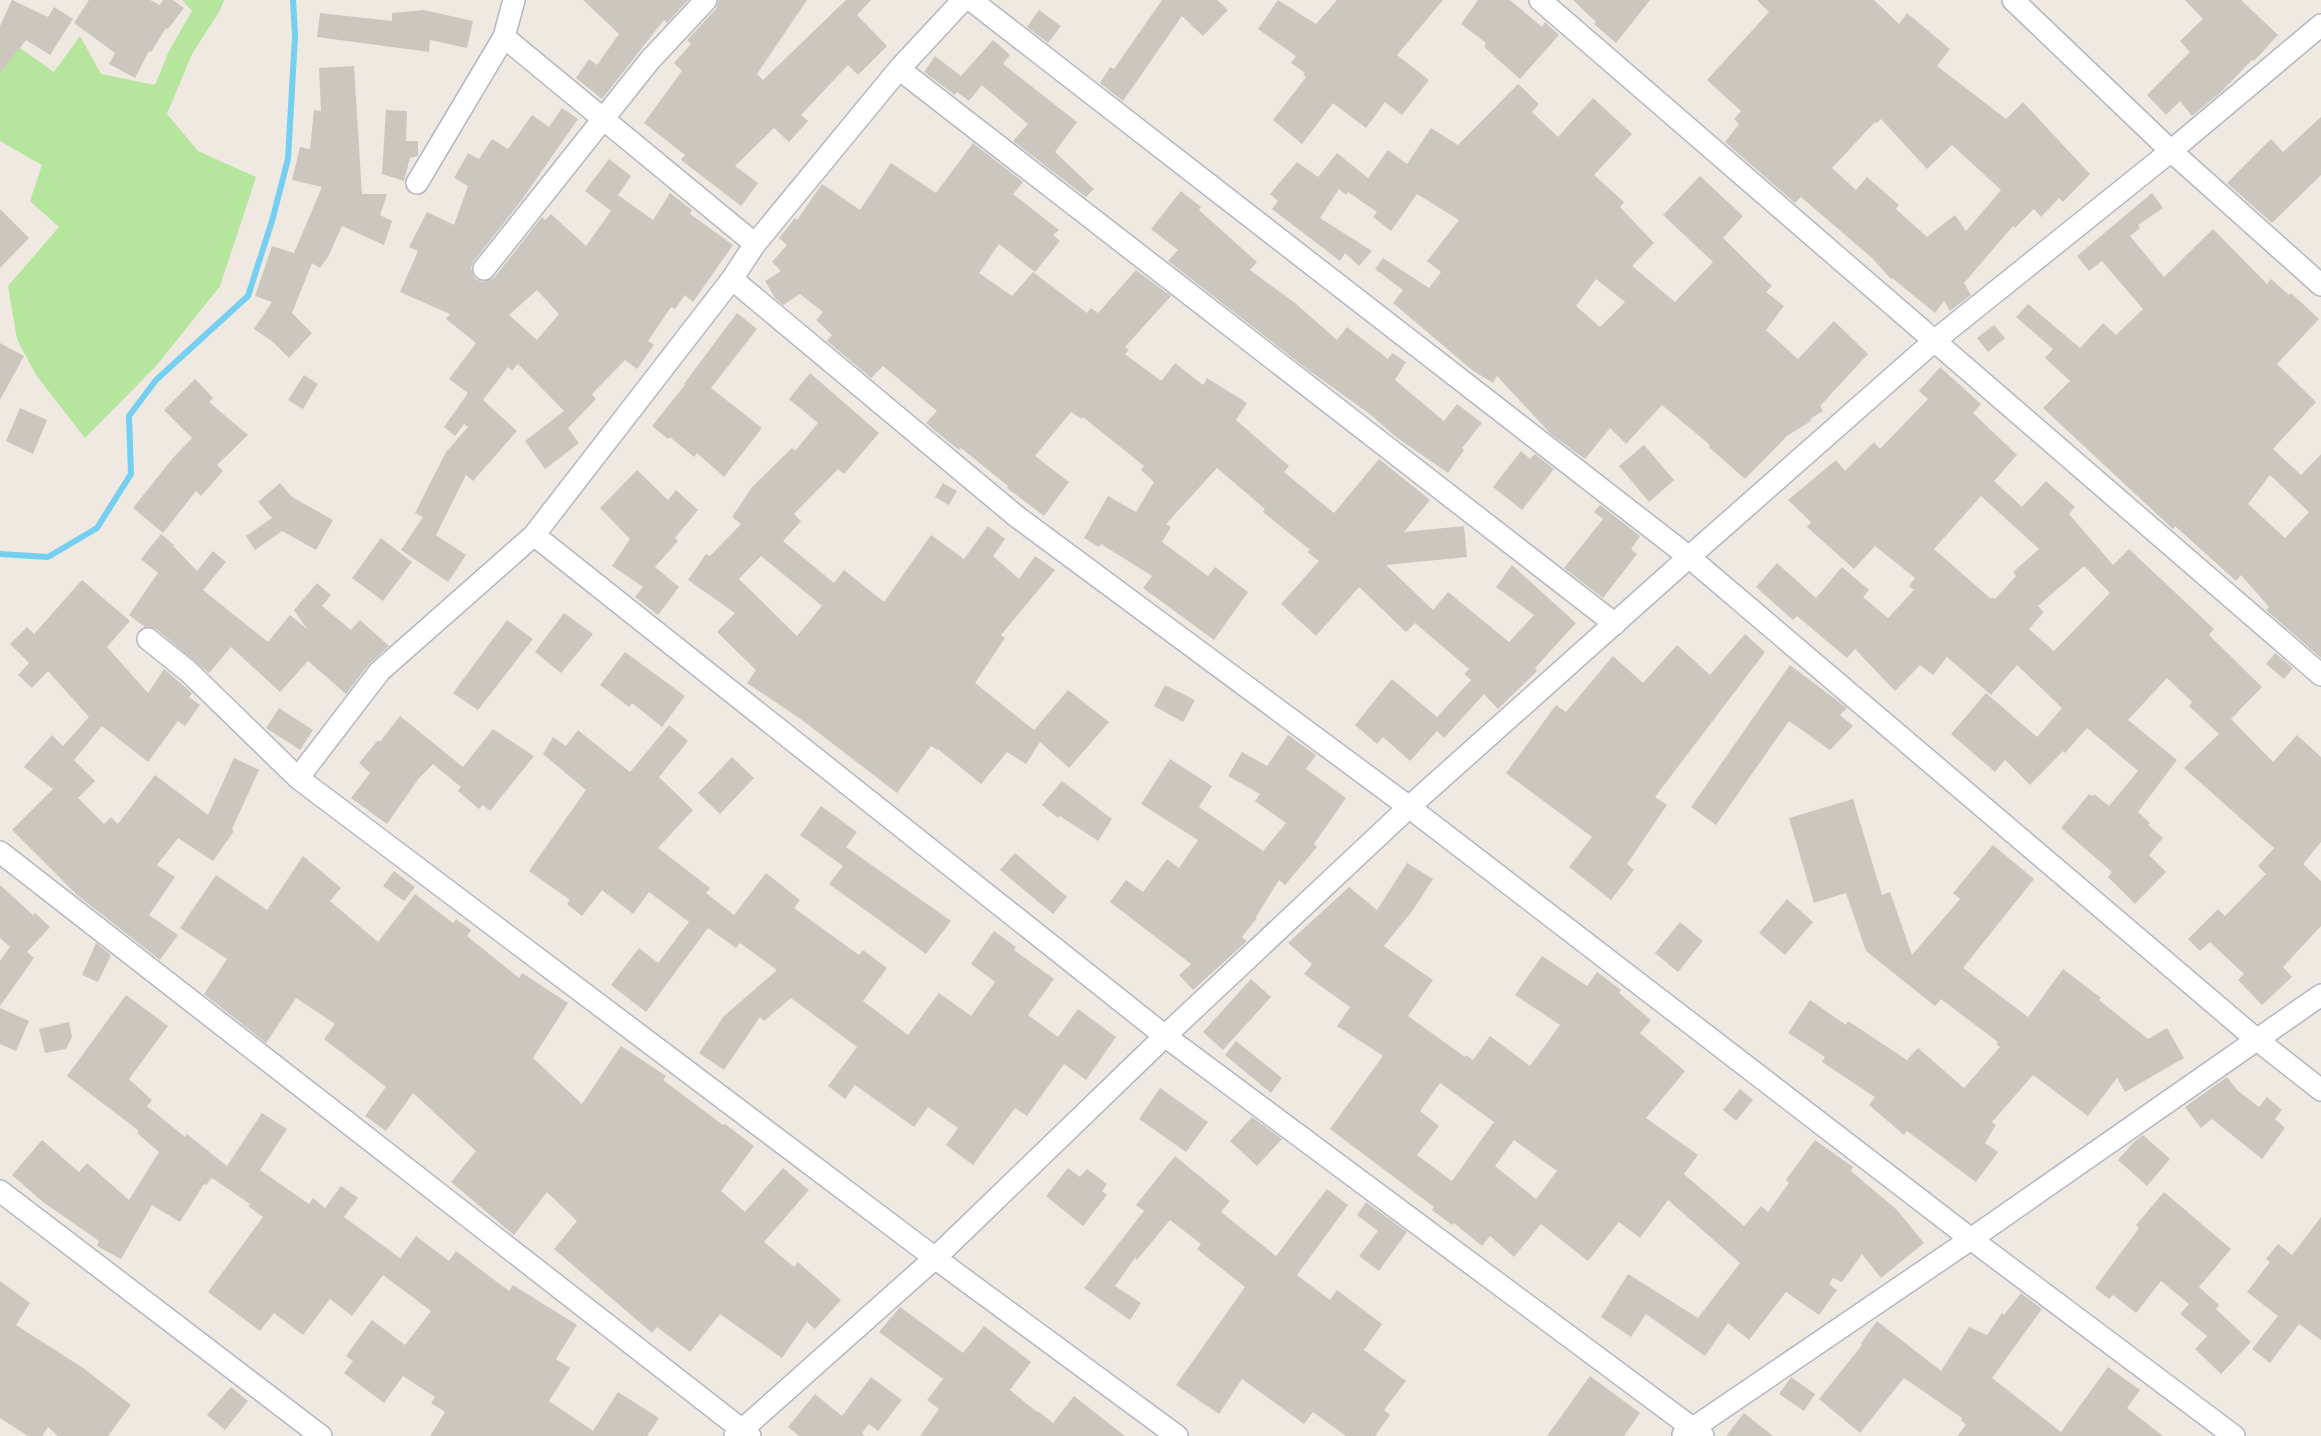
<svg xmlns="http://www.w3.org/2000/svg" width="2321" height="1436" font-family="'Nunito Sans',sans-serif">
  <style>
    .green { fill: #b6e59e }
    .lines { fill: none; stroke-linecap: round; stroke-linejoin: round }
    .stream { stroke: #75cff0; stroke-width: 6 }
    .building { fill: #cbc7bf; fill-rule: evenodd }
    .minor-casing { stroke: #b4b7c1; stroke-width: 24 }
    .minor { stroke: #fff; stroke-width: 21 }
  </style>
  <rect width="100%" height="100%" fill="#efe9e1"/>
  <!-- green -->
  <path class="green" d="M182,0H224L219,12L192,54L167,114L198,151L256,177L220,286L157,365L85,438L36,375L17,339L8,286L59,227L30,201L42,165L0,141V34L54,72L80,36L101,74L155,85L169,51L192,11Z"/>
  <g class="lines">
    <!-- stream -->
    <path class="stream" d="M0,554L48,557L97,528L131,474L129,416L156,380L248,296L272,221L288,159L295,36L293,0"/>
  </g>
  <!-- building -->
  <path class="building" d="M12,0L48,17L54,7L73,19L50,55L26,40L0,73V26Z
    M89,0H150L160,5L163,0H173L184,8L168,29L166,28L151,52L149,51L135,78L109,64L115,53L74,23Z
    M583,0H688L667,23L664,20L602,99L576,78L589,59L597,65L619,34Z
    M719,0H807L757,74L763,80L846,0H871L857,15L887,46L858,75L848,65L801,115L808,121L789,142L774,128L735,166L758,183L741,206L681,160L685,155L644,123L682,71L674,63L691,44L687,40L716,9Z
    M1162,0H1217L1228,10L1203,36L1182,16L1123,101L1100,83L1110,67L1114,69Z
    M1278,0L1316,24L1337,0H1443L1397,55L1429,80L1402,115L1385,102L1366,128L1333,103L1302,144L1273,120L1306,77L1303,75L1305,73L1291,63L1296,56L1258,29Z
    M1478,0H1510L1542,27L1545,22L1559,35L1520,79L1484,47L1486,43L1461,24Z
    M1573,0H1650L1616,43L1594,24L1596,22Z
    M1757,0H1874L1899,24L1907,13L1950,49L1937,66L2006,119L2023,102L2090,174L2063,202L2059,198L2041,217L2034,209L2015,228L2013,226L1964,283L1971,295L1950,311L1944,301L1935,313L1892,278L1891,279L1872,258L1801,197L1795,203L1725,142L1739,124L1734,119L1741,111L1707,80L1769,12ZM1881,119L1927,169L1952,145L2001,190L1966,231L1955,215L1927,237L1896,209L1899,205L1867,177L1856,190L1832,168L1875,122L1877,123Z
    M2185,0H2241L2278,35L2254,61L2252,60L2221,92L2192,116L2180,101L2166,115L2147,95L2190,52L2180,41L2203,19Z
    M424,10L473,21L467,48L430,40L429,52L317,37L320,13L392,21V13Z
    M1039,10L1061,26L1048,43L1027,27Z
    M993,40L1010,55L1003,64L1077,122L1055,152L1094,189L1086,197L1013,141L1028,124L983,86H981L969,101L957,92L955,95L924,72L935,56L961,76Z
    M354,66L362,194H387L380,215L392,221L384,245L342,226L328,257L320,268L312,263L292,313L312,333L289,358L273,342L254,329L272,302L255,296L272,246L294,253L322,187L292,180L300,147L310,149L314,110L321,111L319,68Z
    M1518,84L1539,104L1532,112L1558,137L1593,98L1632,134L1594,175L1624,202L1620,207L1654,243L1632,266L1675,302L1713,262L1663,215L1700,176L1743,216L1723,238L1772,286L1766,292L1784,306L1766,330L1798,359L1834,321L1868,354L1820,406L1823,411L1810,419L1811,421L1787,436L1745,479L1709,447L1710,445L1662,405L1626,444L1610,428L1585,459L1551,434L1497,376L1493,383L1472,370L1393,303L1403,290L1375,269L1383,258L1429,288L1441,272L1427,261L1459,220L1417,194L1391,231L1373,217L1377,212L1348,192L1346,195L1339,189L1320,218L1372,251L1359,266L1345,253L1340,261L1272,209L1278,201L1270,194L1297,162L1318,177L1337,153L1368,178L1388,150L1407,164L1431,128L1458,145ZM1596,279L1625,302L1600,327L1576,306Z
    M562,108L578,119L521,201L474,261L471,268L475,279L483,282L494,278L542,217L545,220L551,214L586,246L611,211L585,191L609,159L631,176L618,195L653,220L670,193L692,210L690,214L733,245L693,302L685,295L675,309L671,307L648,341L654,345L637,369L625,360L592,394L596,399L568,428L579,443L545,469L525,441L564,411L518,364L512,371L508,367L483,400L517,431L473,481L466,475L436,535L466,555L448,582L401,550L423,517L415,513L446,452L468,427L464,424L455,436L444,427L468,393L449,379L476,343L446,319L450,314L400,292L418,251L409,247L427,212L454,225L468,186L454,178L468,153L479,159L492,139L508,149L532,115L549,127ZM537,290L559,314L537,340L509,315Z
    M386,110L407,111L406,141H418V156L410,158L404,181L382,174Z
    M2321,117V175L2272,223L2227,183L2271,139L2283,152Z
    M973,143L1023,182L1013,194L1059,230L1053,235L1060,241L1035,272L999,244L979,273L1012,296L1033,272L1087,313L1091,308L1098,313L1136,270L1171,296L1125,347L1129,350L1125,354L1160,380H1162L1175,363L1203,385L1207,378L1247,403L1236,420L1289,466L1284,472L1334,513L1379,459L1430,500L1404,532L1464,526L1467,557L1386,565L1433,610L1448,592L1509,642L1534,615L1496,587L1512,565L1576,623L1535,668L1537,671L1498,709L1484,694L1444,738L1437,731L1410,761L1383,737L1377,744L1355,725L1392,679L1437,717L1471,680L1464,674L1469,669L1415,623L1406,632L1359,587L1316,636L1281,604L1319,561L1307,552L1310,550L1263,512L1265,509L1217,468L1166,524L1171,527L1162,542L1208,576L1215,567L1248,592L1214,640L1143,588L1152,576L1101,544L1099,547L1084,538L1108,496L1136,512L1154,482L1141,470L1144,466L1083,417L1082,419L1071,412L1035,456L1069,482L1044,516L1007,488L1008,486L961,448L959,450L934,430L926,423L937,411L883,366L871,378L827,341L832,335L816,320L823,312L800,294L783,305L775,298L765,281L781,271L772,262L787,245L779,238L795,218L797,220L822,184L860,210L891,163L936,193Z
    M1181,191L1201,207L1199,210L1257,262L1250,270L1295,303L1337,340L1347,327L1388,359L1392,353L1406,362L1395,380L1444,421L1457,404L1482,423L1462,448L1464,450L1448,473L1396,437L1371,415L1307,369L1168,261L1178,250L1151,229Z
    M2152,193L2163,208L2138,225L2140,228L2130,236L2164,277L2213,229L2267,284L2271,279L2289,295L2291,293L2319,319L2277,364L2316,402L2273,449L2301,475L2321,454V658L2266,610L2269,607L2241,575L2236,581L2175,526L2173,529L2043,408L2070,381L2045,358L2053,349L2016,317L2028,304L2080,348L2103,323L2116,335L2143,309L2102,261L2089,271L2077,256ZM2270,475L2309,512L2285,538L2248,504Z
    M0,209L29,238L0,268Z
    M737,313L757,329L711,388L762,428L724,477L697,453L694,457L670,437L668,439L652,426L685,385L684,384Z
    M1994,325L2005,338L1988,352L1977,338Z
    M0,343L24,356L0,400Z
    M1940,367L1981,404L1973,413L2017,455L1994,481L2022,507L2046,481L2075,507L2069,514L2113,565L2129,549L2214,629L2209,635L2262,687L2231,719L2273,762L2297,735L2321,757V842L2303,864L2321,881V926L2283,967L2292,977L2262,1005L2238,980L2244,974L2210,942L2200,951L2188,939L2218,909L2225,916L2266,874L2258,866L2274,848L2184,768L2219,734L2189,706L2192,702L2167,678L2128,720L2177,760L2138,812L2150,823L2148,825L2163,838L2149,855L2166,872L2135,904L2108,877L2112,872L2061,828L2089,794L2093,796L2094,794L2109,806L2138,771L2087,728L2065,753L2063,751L2030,785L2005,760L1995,772L1951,734L1986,693L2037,737L2062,708L2017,665L1991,695L1947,657L1933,675L1920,665L1895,691L1855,649L1847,658L1797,616L1793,620L1756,587L1777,563L1816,598L1842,567L1869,590L1863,597L1888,618L1914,590L1909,586L1915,578L1875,546L1854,569L1807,527L1811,522L1788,500L1836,460L1845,471L1874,442L1880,449L1928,399L1919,391ZM1981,496L2039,549L2013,572L2016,576L1995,599L1992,597L1991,599L1934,549ZM2084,566L2110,593L2054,651L2029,629L2044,612L2038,606Z
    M810,373L879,433L844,474L838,469L794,514L801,521L783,541L834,583L844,570L884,602L931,535L964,559L988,526L1005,539L993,556L1019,579L1035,556L1055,570L1001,635L1005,638L975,683L1034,730L1068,690L1109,722L1069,768L1040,742L1026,764L1007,752L981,784L938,749L937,750L931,746L897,793L802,720L747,683L756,670L717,632L735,613L688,580L706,554L710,556L741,524L732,517L752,487L792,448L795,451L818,423L789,399ZM761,556L822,606L797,636L739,579Z
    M304,375L318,384L303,409L288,400Z
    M195,379L213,398L209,402L248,435L217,465L223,471L201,496L196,491L163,533L133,508L172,459L192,438L164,410Z
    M20,408L47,420L33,454L6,441Z
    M1644,445L1674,480L1649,502L1619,466Z
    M1521,451L1530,459L1535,454L1554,469L1522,510L1493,487Z
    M637,470L668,500L676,490L698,510L675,538L678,541L655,567L679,587L658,615L635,597L643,587L612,566L630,539L600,508Z
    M280,483L292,497L333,520L316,550L282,531L255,550L246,536L272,518L258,502Z
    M943,483L957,491L949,505L935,497Z
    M1600,505L1640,536L1631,549L1637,554L1603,598L1564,568L1603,519L1594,512Z
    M161,534L174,545L173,546L197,571L213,551L226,562L203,590L268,642L290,615L307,629L294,610L317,583L331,595L322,606L351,630L360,620L389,646L370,663L346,694L308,661L280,692L231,647L209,673L156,629L145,627L129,615L158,573L141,559Z
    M381,538L412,562L383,601L352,578Z
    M82,580L130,621L107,647L148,693L164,669L192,693L189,697L200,705L185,726L178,721L148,762L102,726L74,760L95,781L78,798L104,824L111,817L118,824L155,775L208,815L234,758L259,770L232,829L234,831L213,861L178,838L157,865L175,877L149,915L178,935L160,960L77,895L12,830L53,789L24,767L52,735L63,746L89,717L48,671L32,688L18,675L29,663L10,644L27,627L34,634Z
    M564,613L593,634L561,673L535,652Z
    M507,620L533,639L478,710L453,693Z
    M1745,634L1765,652L1655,797L1667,805L1627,864L1634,870L1611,900L1569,867L1592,837L1506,773L1556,705L1566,712L1613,656L1643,683L1677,645L1710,675Z
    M625,652L685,696L662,727L632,703L629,707L600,685Z
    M2275,653L2293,668L2284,679L2266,664Z
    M1790,665L1847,708L1840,715L1853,726L1830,750L1789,721L1716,825L1691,807Z
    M1165,685L1195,700L1183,722L1154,706Z
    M279,708L313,730L300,750L266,728Z
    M400,716L463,767L493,729L534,756L490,811L483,805L479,809L458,791L461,787L433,764L419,778L387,824L351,798L370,773L359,763L378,740L380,742Z
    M669,725L688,741L659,777L693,810L658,848L710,888L706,893L734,915L766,873L800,900L794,908L859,955L863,950L887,968L863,1001L908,1035L939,993L971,1016L995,982L971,964L994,931L1016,947L1014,950L1054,979L1028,1015L1058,1037L1078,1009L1116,1037L1086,1080L1064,1064L1027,1116L1015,1108L973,1165L946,1145L958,1128L928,1107L914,1127L855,1085L845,1099L828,1086L857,1047L791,998L764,1021L760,1017L724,1070L699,1053L724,1016L777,970L740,943L736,948L708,928L646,1012L611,985L639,948L658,963L689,922L649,892L633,914L602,890L582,916L567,904L570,900L529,871L586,790L543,754L553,737L566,746L578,730L630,772Z
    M1288,735L1316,755L1306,769L1346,798L1314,844L1317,847L1285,885L1279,880L1256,917L1257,918L1242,937L1247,941L1193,990L1179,975L1191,964L1110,902L1126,880L1143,892L1167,859L1179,868L1198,840L1141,804L1170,759L1212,786L1199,807L1263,851L1286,823L1255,801L1260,794L1228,776L1242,752L1267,766Z
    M732,757L754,778L720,814L698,793Z
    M1062,781L1112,819L1098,841L1060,816L1058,818L1042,805Z
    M1853,799L1882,895L1890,892L1912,955L1960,899L1953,893L1993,845L2034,879L1963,968L2028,1017L2063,969L2101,998L2099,1000L2148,1039L2167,1028L2184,1058L2125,1092L2117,1078L2088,1116L2033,1075L1992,1122L1996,1125L1985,1143L1998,1152L1976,1182L1907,1131L1904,1135L1869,1105L1875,1097L1822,1062L1825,1057L1788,1033L1810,1000L1846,1025L1848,1021L1907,1060L1918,1048L1964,1088L2000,1047L1996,1044L1998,1042L1941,999L1935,1006L1866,951L1846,893L1814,903L1789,818Z
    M821,806L857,832L846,847L951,921L926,954L829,884L843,866L800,835Z
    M1015,853L1067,897L1053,914L1000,870Z
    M303,856L341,888L330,901L378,942L415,894L453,923L456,919L471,930L467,936L519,978L522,973L568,1003L533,1058L582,1104L621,1046L666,1076L663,1080L723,1125L725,1124L754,1146L721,1191L745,1212L783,1168L809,1190L764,1242L794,1267L798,1262L841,1300L815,1329L807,1322L782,1358L720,1314L690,1352L657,1327L652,1333L554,1249L577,1221L547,1192L514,1235L451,1182L476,1151L413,1093L386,1131L365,1116L386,1087L324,1039L335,1024L296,998L266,1043L204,994L227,959L180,928L216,875L267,910Z
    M1407,863L1433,879L1413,910L1384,946L1433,980L1408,1016L1465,1057L1466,1055L1473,1060L1490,1036L1530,1066L1560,1025L1515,995L1542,956L1587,986L1597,972L1621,990L1619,993L1651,1020L1640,1033L1685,1071L1646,1118L1698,1155L1684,1174L1744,1226L1761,1206L1768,1212L1789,1183L1786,1180L1815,1140L1853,1167L1851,1171L1897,1210L1924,1243L1881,1278L1862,1254L1842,1282L1833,1278L1829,1284L1837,1290L1819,1315L1786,1292L1749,1340L1728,1323L1705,1356L1646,1314L1631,1337L1601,1317L1628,1274L1698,1318L1740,1263L1668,1200L1640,1238L1619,1222L1588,1261L1541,1224L1514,1257L1490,1236L1482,1246L1454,1223L1452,1225L1432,1210L1434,1207L1330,1129L1383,1056L1337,1026L1350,1007L1304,974L1312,964L1288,943L1349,887L1377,910ZM1440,1083L1494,1122L1452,1181L1417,1155L1439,1126L1420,1111ZM1514,1140L1557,1171L1536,1199L1495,1166Z
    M394,871L415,887L404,901L383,886Z
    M0,885L33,915L35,913L50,927L27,952L34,958L0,1006V961L10,947L0,938Z
    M1787,899L1813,922L1785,955L1759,933Z
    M1680,922L1703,941L1678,972L1655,953Z
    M96,943L111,955L98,982L82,975Z
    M1251,979L1271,997L1223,1050L1203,1032Z
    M126,995L168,1026L129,1079L152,1100L147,1106L185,1137L187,1134L227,1166L262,1113L287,1129L260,1170L309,1204L313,1198L325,1208L341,1186L358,1198L344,1217L400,1258L416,1236L449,1261L456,1251L509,1291L513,1285L577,1325L556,1359L570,1368L549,1401L593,1431L618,1392L659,1418L647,1436H430L445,1412L431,1403L435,1397L403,1376L384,1403L344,1373L353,1361L346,1356L372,1320L405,1345L431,1311L383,1275L352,1316L330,1299L303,1335L274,1313L260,1331L208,1292L263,1217L248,1206L250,1204L212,1178L206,1185L204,1184L180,1222L152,1205L121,1259L97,1246L99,1241L43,1202L12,1175L42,1140L79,1172L87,1163L129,1200L159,1152L137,1133L139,1131L67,1076Z
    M0,1008L29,1021L16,1051L0,1044Z
    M69,1022L72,1037L66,1049L45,1053L39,1029Z
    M1236,1041L1282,1078L1271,1093L1225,1055Z
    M2227,1077L2238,1091L2259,1107L2267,1097L2282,1110L2275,1119L2285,1128L2262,1159L2212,1119L2201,1128L2185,1107Z
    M1160,1088L1208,1122L1186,1152L1139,1119Z
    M1740,1089L1753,1100L1736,1121L1723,1110Z
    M1252,1117L1282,1139L1257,1166L1230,1141Z
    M2143,1135L2170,1159L2147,1186L2118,1160L2135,1141Z
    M1175,1156L1230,1201L1221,1212L1276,1256L1327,1189L1348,1205L1297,1275L1330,1300L1337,1290L1382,1324L1364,1350L1406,1381L1384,1410L1390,1415L1375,1436H1346L1313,1412L1304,1424L1242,1379L1219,1414L1176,1385L1245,1287L1197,1249L1201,1244L1170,1220L1137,1260L1135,1258L1115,1286L1141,1303L1130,1320L1084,1288L1144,1211L1136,1205Z
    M1068,1168L1080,1177L1087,1169L1107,1184L1102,1191L1107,1195L1083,1226L1046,1196Z
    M2164,1192L2231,1249L2199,1287L2219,1305L2216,1309L2251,1342L2221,1374L2195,1349L2207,1336L2180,1314L2189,1304L2161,1281L2136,1313L2113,1295L2109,1299L2095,1288L2139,1228L2136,1225Z
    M1366,1202L1407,1232L1379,1271L1359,1256L1378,1231L1357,1215Z
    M2321,1217V1340L2299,1324L2270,1363L2252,1349L2278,1316L2247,1292L2270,1262L2266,1259L2278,1244L2292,1255Z
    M0,1281L30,1303L16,1325L83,1368L131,1405L108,1436H58L48,1427L42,1436H28L0,1418Z
    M2021,1293L2042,1309L1992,1378L2061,1432L2108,1367L2140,1390L2127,1408L2163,1436H1957L1966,1425L1961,1420L1962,1418L1904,1378L1860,1433L1819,1399L1862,1345L1861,1343L1877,1321L1941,1371L1969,1327L1987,1335L2002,1313L2004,1315Z
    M900,1307L963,1353L984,1326L1031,1362L1010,1390L1037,1412L1038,1411L1053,1423L1074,1396L1125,1436H920L939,1409L927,1400L943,1379L879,1332Z
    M1590,1376L1640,1413L1624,1436H1547Z
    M871,1377L902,1400L878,1431L869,1424L862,1433L865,1436H799L788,1427L815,1394L842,1416Z
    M1791,1377L1815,1394L1804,1411L1779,1394Z
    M231,1387L248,1401L225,1430L207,1415Z
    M1744,1413L1773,1436H1726Z"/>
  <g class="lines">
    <!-- minor casing -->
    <g class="minor-casing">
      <path id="minor" d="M971,0L1689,557L2256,1039L2321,1090
        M1540,0L2321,675
        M2013,0L2171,151L2321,285
        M504,37L755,244
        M899,69L1615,624
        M417,183L504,37L514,0
        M484,269L650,60L706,0
        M732,279L1016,516L1409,807L1971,1239L2234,1436
        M534,535L1165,1036L1703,1436
        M148,639L189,672L298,778L935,1258L1177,1436
        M298,778L380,671L534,535L732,279L755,244L899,69L963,0
        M0,852L750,1436
        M0,1191L321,1436
        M1683,1435L1971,1239L2321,995
        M735,1436L935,1258L1165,1036L1409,807L1689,557L1933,342L2171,151L2321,25"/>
    </g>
    <!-- minor -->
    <use href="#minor" class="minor"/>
  </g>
</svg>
